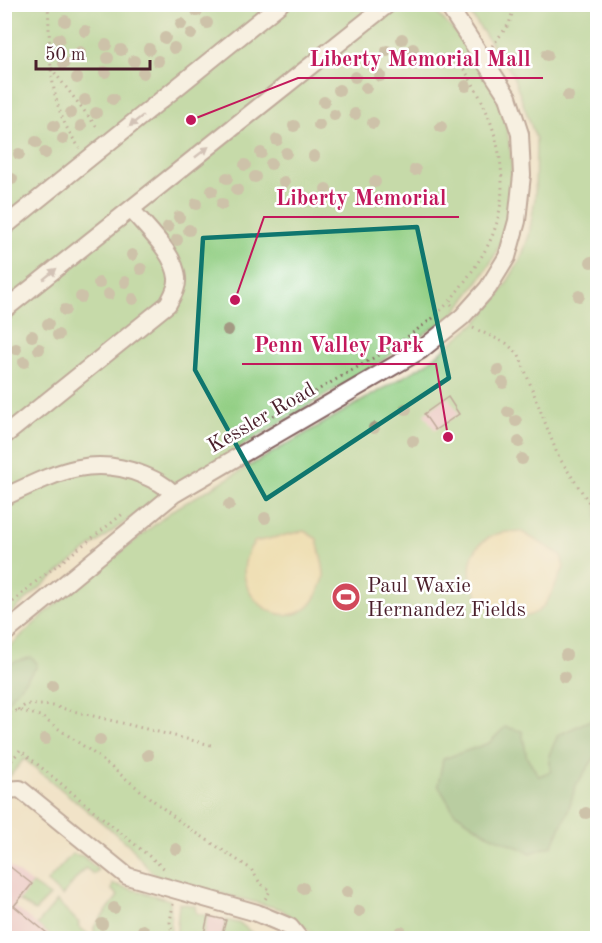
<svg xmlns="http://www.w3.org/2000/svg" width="602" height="943" font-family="'Old Standard TT',serif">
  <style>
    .green { fill: #93cf84; stroke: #6e7758; stroke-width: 1.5 }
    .forest { fill: #76b272; stroke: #60684e; stroke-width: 1.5 }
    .sand { fill: #eeda9e; stroke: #9c7c64; stroke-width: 1.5 }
    .building { fill: #eab0cc }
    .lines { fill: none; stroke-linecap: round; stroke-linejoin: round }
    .minor-casing { stroke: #846462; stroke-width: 20 }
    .path { stroke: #846462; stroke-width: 3; stroke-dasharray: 1.5 4.5; stroke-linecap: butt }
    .minor { stroke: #fff; stroke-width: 16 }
    .tree { fill: #a39983 }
    .oneway { fill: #ae9aa0 }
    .marked { fill: none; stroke: #0f766e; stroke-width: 4.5; stroke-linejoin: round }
    .labels { text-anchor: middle; stroke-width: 5; stroke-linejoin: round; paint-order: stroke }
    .street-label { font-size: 21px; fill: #4a1f2b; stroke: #fff }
    .poi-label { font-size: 21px; fill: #4a1f2b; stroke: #fff; text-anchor: start }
    .leader { fill: none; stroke: #c2185b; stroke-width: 2 }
    .callout-dot { fill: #c2185b; stroke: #fff; stroke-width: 2 }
    .callout-label { font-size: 22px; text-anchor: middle; font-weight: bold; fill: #c2185b; stroke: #fff; stroke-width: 5; stroke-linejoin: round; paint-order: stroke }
  </style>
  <rect width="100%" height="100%" fill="#fff"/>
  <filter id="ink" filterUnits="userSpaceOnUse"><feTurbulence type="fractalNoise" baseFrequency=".0167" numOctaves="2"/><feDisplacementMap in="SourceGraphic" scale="12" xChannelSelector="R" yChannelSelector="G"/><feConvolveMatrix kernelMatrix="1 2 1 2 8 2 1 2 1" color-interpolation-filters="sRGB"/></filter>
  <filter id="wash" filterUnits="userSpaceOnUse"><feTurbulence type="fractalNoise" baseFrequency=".008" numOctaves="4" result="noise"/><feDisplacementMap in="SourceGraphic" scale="24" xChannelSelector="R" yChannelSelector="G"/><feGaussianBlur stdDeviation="1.35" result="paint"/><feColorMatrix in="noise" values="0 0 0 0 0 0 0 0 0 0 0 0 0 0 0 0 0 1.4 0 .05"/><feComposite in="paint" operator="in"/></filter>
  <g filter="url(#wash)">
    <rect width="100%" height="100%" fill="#f1e3c8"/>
    <!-- green -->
    <path class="green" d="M5,5H430C442,20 458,33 470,49C510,102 524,178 501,241C491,268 470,292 453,315C303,416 138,494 5,619Z
      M464,5H597V938H319L281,909L158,877C144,868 139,854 127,843L24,759L5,782V651L50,609L173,510L426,364L478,321L500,294L521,259L529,235L535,198L536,139L512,73Z
      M72,854L83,856L98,870L94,874L85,868L62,896L47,882Z
      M32,884L50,896L35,911L18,900Z
      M113,884L170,900L171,938H101L94,932V927L118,896L112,890Z
      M57,901L79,923L78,926L93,938H53L37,925Z
      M179,903L195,906L196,913L208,916L203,937L207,938H176Z
      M226,920L241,924L258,938H221Z"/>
    <!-- forest -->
    <path class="forest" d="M31,657L37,663L36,668L5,704V665Z
      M597,717V754L576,785L567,814L552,846L531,853L489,835L454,812L438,785L443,759L489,743L505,727L522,731L527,758L539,776L551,771L549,755L558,735Z"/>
    <!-- sand -->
    <path class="sand" d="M304,531L317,539C319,551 324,564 324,576C324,581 320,588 318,593C295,644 217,596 254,542Z
      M520,531L561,555L564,568C557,580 551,599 541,609C537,613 526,617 520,618C477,622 451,560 488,538C497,532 509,532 520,531Z"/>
    <g id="blocks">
      <!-- building -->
      <path class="building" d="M448,397L459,414L435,430L424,414Z
        M4,862L32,884L14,906L53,938H4Z
        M208,916L226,920L221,938H203Z"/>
    </g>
  </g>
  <g filter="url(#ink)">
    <use href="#blocks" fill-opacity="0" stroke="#846462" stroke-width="1.5"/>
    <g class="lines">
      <!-- minor casing -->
      <g class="minor-casing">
        <path id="minor" d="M4,227L280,4
          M4,310L388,4
          M4,436L168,304C172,296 178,288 177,278C175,253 146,228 131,209
          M4,497C52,475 90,453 143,475C155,480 164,484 174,494
          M4,634L174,494L421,350L462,317L488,288L507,257L517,221L522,175L520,134L508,97L447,4
          M4,790L20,789L127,876L257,913L290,927L299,938"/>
      </g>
      <!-- path -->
      <path class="path" d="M48,4C51,57 46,105 80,148
        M492,46L509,24L515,4
        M51,68L96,126
        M452,305L449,302C463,284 477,266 488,245C517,188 497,118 463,68L468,64
        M473,328L506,343L519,355L558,456L598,516
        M237,437L399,343L433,318L449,302
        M4,610L33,584L124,513
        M18,710L27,704L53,706L215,746
        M4,716L18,710L40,716L92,752L183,824L251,869L260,883L270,891L264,901
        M4,770L20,750L166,870
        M173,904L170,922L173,938"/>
      <!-- minor -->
      <use href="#minor" class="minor"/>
    </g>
    <!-- trees -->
    <g class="tree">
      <circle cx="197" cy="11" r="6"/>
      <circle cx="65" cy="21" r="6"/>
      <circle cx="207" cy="23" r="6"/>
      <circle cx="181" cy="24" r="6"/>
      <circle cx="85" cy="31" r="6"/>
      <circle cx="191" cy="34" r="6"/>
      <circle cx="165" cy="38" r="6"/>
      <circle cx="59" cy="39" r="6"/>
      <circle cx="402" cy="39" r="6"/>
      <circle cx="106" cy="45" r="6"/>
      <circle cx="174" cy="48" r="6"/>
      <circle cx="149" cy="49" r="6"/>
      <circle cx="413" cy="49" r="6"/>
      <circle cx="121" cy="50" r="6"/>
      <circle cx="387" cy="51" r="6"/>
      <circle cx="80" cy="52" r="6"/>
      <circle cx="547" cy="55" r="6"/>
      <circle cx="108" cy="58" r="6"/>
      <circle cx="134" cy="61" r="6"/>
      <circle cx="158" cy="61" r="6"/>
      <circle cx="449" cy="61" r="6"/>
      <circle cx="64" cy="63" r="6"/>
      <circle cx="397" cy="63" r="6"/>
      <circle cx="371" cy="64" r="6"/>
      <circle cx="105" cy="72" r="6"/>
      <circle cx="143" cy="73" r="6"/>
      <circle cx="380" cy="76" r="6"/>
      <circle cx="355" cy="77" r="6"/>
      <circle cx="77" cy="78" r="6"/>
      <circle cx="466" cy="86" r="6"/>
      <circle cx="366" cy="88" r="6"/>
      <circle cx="339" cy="90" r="6"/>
      <circle cx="568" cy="96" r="6"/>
      <circle cx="113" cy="99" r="6"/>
      <circle cx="85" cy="100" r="6"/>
      <circle cx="324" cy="102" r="6"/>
      <circle cx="71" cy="113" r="6"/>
      <circle cx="96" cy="113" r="6"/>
      <circle cx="355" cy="114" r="6"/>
      <circle cx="334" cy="115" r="6"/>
      <circle cx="373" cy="123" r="6"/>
      <circle cx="319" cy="125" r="6"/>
      <circle cx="54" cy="126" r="6"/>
      <circle cx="81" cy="126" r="6"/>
      <circle cx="294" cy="126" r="6"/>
      <circle cx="441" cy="127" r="6"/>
      <circle cx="63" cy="139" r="6"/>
      <circle cx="277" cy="140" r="6"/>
      <circle cx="36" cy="142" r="6"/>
      <circle cx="45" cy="153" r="6"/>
      <circle cx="261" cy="153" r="6"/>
      <circle cx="286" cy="153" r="6"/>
      <circle cx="19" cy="154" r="6"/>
      <circle cx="314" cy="156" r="6"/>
      <circle cx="271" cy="164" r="6"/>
      <circle cx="245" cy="165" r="6"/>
      <circle cx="415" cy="170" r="6"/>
      <circle cx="255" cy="177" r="6"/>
      <circle cx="227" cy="178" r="6"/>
      <circle cx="12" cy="179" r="6"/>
      <circle cx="284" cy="182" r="6"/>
      <circle cx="375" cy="182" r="6"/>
      <circle cx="326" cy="189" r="6"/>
      <circle cx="237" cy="190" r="6"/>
      <circle cx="212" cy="191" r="6"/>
      <circle cx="196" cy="204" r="6"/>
      <circle cx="222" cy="204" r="6"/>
      <circle cx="179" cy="217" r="6"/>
      <circle cx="168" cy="227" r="6"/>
      <circle cx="189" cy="230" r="6"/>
      <circle cx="177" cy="240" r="6"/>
      <circle cx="132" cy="255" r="6"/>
      <circle cx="591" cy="262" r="6"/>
      <circle cx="141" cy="269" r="6"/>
      <circle cx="125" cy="282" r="6"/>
      <circle cx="99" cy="283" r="6"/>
      <circle cx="109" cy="294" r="6"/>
      <circle cx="579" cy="296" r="6"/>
      <circle cx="81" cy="297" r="6"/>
      <circle cx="133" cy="299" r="6"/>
      <circle cx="65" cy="310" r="6"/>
      <circle cx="48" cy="324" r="6"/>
      <circle cx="228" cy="330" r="6"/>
      <circle cx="58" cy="335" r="6"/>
      <circle cx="32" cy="336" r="6"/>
      <circle cx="16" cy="349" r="6"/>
      <circle cx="39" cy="349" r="6"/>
      <circle cx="24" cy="362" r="6"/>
      <circle cx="498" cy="370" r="6"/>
      <circle cx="503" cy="383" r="6"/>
      <circle cx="406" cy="409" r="6"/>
      <circle cx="508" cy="412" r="6"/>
      <circle cx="516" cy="421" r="6"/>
      <circle cx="374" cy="428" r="6"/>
      <circle cx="413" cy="441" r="6"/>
      <circle cx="519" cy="442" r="6"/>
      <circle cx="522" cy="459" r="6"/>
      <circle cx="229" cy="505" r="6"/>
      <circle cx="265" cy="518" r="6"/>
      <circle cx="566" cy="655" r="6"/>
      <circle cx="564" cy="677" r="6"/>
      <circle cx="52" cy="686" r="6"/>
      <circle cx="45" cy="739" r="6"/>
      <circle cx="100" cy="740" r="6"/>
      <circle cx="148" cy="755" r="6"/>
      <circle cx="586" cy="813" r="6"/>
      <circle cx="176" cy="849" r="6"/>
      <circle cx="303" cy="888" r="6"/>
      <circle cx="347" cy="892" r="6"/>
      <circle cx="114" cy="908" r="6"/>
      <circle cx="359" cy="911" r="6"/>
      <circle cx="102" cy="924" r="6"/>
      <circle cx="143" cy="930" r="6"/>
      <circle cx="401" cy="932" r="6"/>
    </g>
    <!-- one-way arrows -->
    <defs><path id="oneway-solid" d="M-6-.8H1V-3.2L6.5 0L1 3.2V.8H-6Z" transform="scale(1.5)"/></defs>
    <g class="oneway">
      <use href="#oneway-solid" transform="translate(136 121) rotate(141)"/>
      <use href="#oneway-solid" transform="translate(202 152) rotate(-38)"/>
      <use href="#oneway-solid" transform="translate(50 274) rotate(-39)"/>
    </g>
  </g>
  <!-- marked area -->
  <path d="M0 0H602V943H0ZM417,227L449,378L266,499L195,370L203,238Z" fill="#f1e3c8" fill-opacity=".55" fill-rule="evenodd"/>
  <path class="marked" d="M417,227L449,378L266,499L195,370L203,238Z"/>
  <!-- icons -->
  <defs>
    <g id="stadium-disc" transform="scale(1.5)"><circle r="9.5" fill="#d1495b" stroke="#fff"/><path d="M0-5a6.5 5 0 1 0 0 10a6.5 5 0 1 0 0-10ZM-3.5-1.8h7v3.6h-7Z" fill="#fff"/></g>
  </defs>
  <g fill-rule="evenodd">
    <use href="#stadium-disc" x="346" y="597"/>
  </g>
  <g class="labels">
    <!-- street labels -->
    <g class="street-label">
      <text transform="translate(261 417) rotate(-30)" y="7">Kessler Road</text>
    </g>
    <!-- poi labels -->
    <g class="poi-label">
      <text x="367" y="592">Paul Waxie<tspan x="367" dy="24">Hernandez Fields</tspan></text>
    </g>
  </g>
  <!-- callouts -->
  <path class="leader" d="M191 120L298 78H543M235 300L264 217H459M448 437L436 364H242"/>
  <g class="callout-dot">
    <circle cx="191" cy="120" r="6"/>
    <circle cx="235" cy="300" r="6"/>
    <circle cx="448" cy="437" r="6"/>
  </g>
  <g class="callout-label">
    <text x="420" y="66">Liberty Memorial Mall</text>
    <text x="361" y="205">Liberty Memorial</text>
    <text x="339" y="352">Penn Valley Park</text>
  </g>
  <!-- margin -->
  <rect width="602" height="943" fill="none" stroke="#fff" stroke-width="24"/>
  <!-- scale -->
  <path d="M36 60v9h114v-9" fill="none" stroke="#4a1f2b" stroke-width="3"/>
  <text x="45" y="60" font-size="18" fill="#4a1f2b" stroke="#ffffff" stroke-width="4.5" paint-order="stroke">50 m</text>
</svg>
